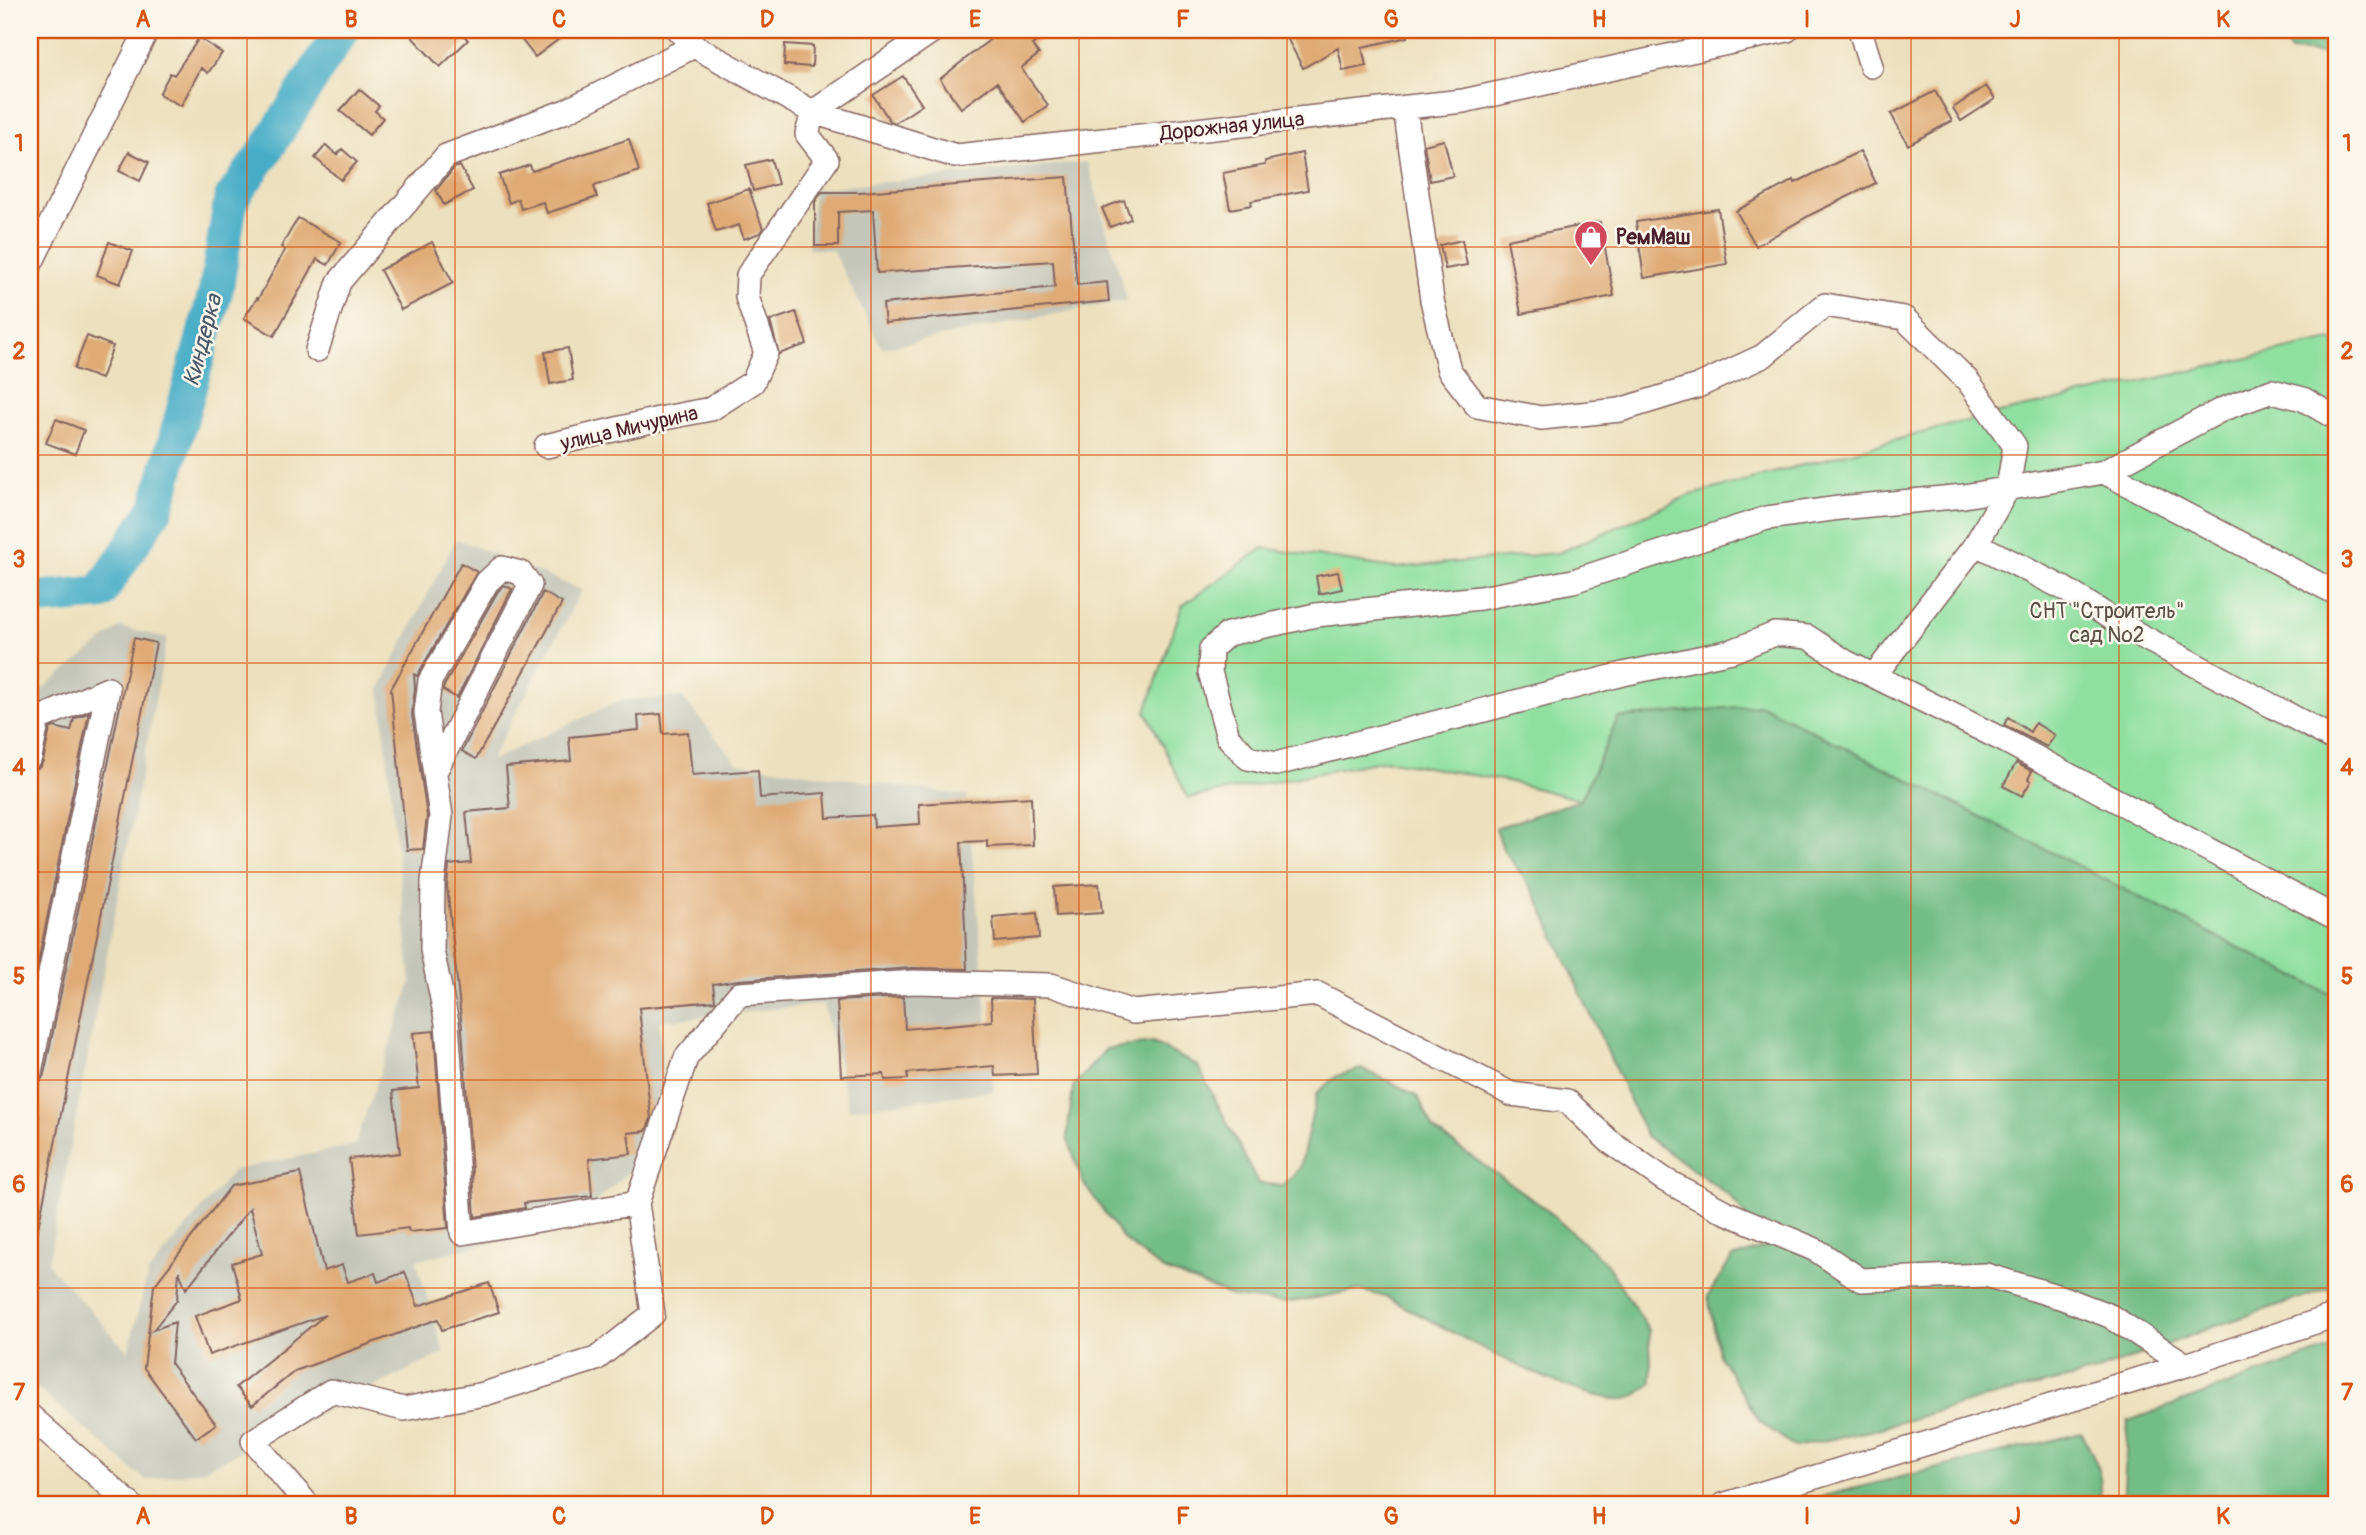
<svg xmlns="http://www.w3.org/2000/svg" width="2366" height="1535" font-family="Pangolin,sans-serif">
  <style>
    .industrial { fill: #c4c6b9 }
    .green { fill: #8fe0a0; stroke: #6c8066; stroke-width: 2 }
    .forest { fill: #73be86; stroke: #5e6e58; stroke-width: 2 }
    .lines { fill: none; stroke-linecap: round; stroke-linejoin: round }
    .river { stroke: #47adc7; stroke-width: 35 }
    .building { fill: #dfaa75 }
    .minor-casing { stroke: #83635e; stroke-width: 26 }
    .minor { stroke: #fff; stroke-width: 23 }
    .grid { fill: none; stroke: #d8530f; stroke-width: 2; stroke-opacity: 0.55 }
    .labels { text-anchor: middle; stroke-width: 5; stroke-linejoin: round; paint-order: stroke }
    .street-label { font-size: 21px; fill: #4a1f2b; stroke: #fbf7ec }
    .poi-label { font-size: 21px; font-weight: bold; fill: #4a1f2b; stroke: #fbf7ec; text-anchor: start }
    .park-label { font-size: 21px; fill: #5b4f48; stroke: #fbf7ec }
    .water-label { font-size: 23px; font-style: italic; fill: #495869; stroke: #fbf7ec }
    .neatline { fill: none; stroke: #d8530f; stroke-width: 2.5 }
    .grid-label { font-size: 23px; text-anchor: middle; font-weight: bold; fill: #d8530f }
  </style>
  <rect width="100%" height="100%" fill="#fbf7ec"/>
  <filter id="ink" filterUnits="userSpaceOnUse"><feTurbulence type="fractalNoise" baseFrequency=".0143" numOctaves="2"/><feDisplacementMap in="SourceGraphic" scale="14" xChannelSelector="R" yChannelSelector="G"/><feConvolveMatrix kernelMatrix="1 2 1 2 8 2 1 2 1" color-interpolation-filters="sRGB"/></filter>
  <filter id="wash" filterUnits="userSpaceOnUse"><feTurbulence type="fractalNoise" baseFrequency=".00686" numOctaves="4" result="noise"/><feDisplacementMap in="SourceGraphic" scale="28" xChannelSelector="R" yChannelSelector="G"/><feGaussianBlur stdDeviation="1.57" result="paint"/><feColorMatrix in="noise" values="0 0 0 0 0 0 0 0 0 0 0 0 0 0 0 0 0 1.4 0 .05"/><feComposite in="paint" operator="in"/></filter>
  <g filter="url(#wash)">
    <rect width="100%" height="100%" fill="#ede0be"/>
    <!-- industrial -->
    <path class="industrial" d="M1087,162L1127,300L882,348L832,250L808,249L814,189Z
      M456,539L582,590L490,761L621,700L682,697L737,763L967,796L994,1091L849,1109L823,1004L659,1021L667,1135L572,1225L416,1260L444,1353L202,1470L145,1480L30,1382V699L120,627L167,638L48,1264L128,1352L148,1273L234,1170L355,1145L411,983L380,688Z"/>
    <!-- green -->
    <path class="green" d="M2331,340L2336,343V997L1761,705L1618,718L1581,800L1507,781L1386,760L1188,798L1146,711L1182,606L1263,548L1394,568L1558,553L1688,496L1981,417Z"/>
    <!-- forest -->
    <path class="forest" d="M2281,30H2336V54L2290,51Z
      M1761,705L2336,997V1286L2210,1328L2092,1373L1973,1401L1874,1430L1795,1447L1760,1422L1719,1355L1708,1296L1732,1258L1768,1246L1730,1196L1646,1136L1535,893L1503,849L1496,828L1581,800L1618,718Z
      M1153,1043L1198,1066L1258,1183L1283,1186L1300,1168L1317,1093L1337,1076L1361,1069L1391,1082L1418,1097L1434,1130L1542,1206L1606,1263L1649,1330L1652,1383C1646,1387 1637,1396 1630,1398C1584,1410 1433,1321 1386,1297L1359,1290L1286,1303L1234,1297L1162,1269L1124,1240L1083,1182L1067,1137L1073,1087L1106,1049Z
      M2336,1346V1505H2123L2128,1421Z
      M2082,1433C2094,1457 2107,1479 2098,1505H1786Z"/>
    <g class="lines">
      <!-- river -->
      <path class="river" d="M30,599L100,593L157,507L216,290L231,199L264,153L342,30"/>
    </g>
    <g id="blocks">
      <!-- building -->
      <path class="building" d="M420,30H459L468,40L440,67L412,37Z
        M514,30H571L535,57Z
        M1002,30H1054L1032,45L1039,54L1021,68L1048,105L1025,122L997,82L961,108L940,79Z
        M1301,30H1407L1408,37L1362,47L1366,66L1343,71L1338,48L1303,68L1287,38Z
        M199,38L222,53L208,73L201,68L181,106L159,94L170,73L174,75Z
        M785,44L813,46L812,67L784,65Z
        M903,76L922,105L895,123L890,121L873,95Z
        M1986,86L1995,99L1961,121L1953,108Z
        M359,89L379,106L375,111L383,118L369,135L340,111Z
        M1935,91L1952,121L1908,145L1891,114Z
        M629,139L639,171L594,186L597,197L547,213L543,202L521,209L518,199L509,203L499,175L530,165L532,171Z
        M1444,140L1453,176L1430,181L1424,145Z
        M326,145L337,155L342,149L357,162L341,180L315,158Z
        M1860,151L1876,183L1812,214L1756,246L1736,211L1794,180L1795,183Z
        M129,152L149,162L140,181L119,171Z
        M1302,153L1308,190L1251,201L1252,205L1230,209L1223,173L1265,165V161Z
        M771,159L778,184L753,191L746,165Z
        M460,166L473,190L444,205L436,190L454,168Z
        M1067,177L1077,285L1107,282L1109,301L885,323L883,304L1055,287L1053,261L877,273L873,210L838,212V246H815V202L822,192H860Z
        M749,189L763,229L760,233L744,239L739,225L716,232L707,203Z
        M1124,200L1131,219L1110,227L1102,208Z
        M1718,209L1727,264L1644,278L1636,222Z
        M298,218L341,242L328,265L317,259L274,336L244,318L257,298L258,299L285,250L281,247Z
        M1600,222L1614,296L1521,314L1507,240Z
        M1462,240L1467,265L1445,269L1440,245Z
        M109,242L133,251L120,284L97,275Z
        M432,242L453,283L401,310L380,270Z
        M796,312L807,344L779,354L770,321Z
        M87,336L113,346L101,379L74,369Z
        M568,348L573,380L550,384L545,352Z
        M56,419L84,430L75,454L46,443Z
        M461,563L477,572L417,676L414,674L415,688L412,714L427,816L423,849L407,850L391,689Z
        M1338,572L1342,589L1319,594L1316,576Z
        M504,585L512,589L457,698L443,690L444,686L498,591Z
        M543,592L562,603L476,759L462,751Z
        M134,638L156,643L37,1233L30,1232V1159L39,1115L30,1114V1086L40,1082L44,1075Z
        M89,712L30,1003V804L35,779L30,778V771L40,767L43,761L50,729L54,727L71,731L74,719Z
        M661,714L663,734L688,732L692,775L758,770L760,798L825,793L827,818L873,815L874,827L920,824L919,804L1031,797L1033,845L987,847V841L961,842L967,969L913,968L738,980L713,984L715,1001L639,1008L651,1119L646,1131L628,1133L631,1154L589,1159L592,1196L524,1203L525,1208L475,1217L462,1028L447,886L449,865L471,863L466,812L510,808L506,767L571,761L569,737L639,730L638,716Z
        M2008,717L2030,732L2035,723L2055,735L2047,747L2004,725Z
        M2016,763L2032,771L2028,779L2031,781L2022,796L2003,786Z
        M1099,884L1102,913L1056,916L1054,887Z
        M1037,913L1039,938L995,942L993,917Z
        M903,997L905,1029L992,1021L991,998L1033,999L1037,1074L995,1076L994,1066L907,1073L908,1079L885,1080L884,1074L841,1076L837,1001Z
        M434,1031L448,1228L409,1232L408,1228L359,1234L349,1159L400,1153L393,1091L419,1088L413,1033Z
        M300,1173L324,1271L342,1265L348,1282L375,1273L378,1282L405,1272L418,1306L489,1283L499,1312L442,1330L438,1319L295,1371L252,1406L236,1387L325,1315L209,1355L195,1316L242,1299L232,1263L262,1254L250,1208L186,1289L179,1271L177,1300L153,1330L175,1322L171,1364L216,1424L196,1438L144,1368L154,1286L231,1186Z"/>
    </g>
  </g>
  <g filter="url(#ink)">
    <use href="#blocks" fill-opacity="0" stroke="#83635e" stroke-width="2"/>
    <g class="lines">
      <!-- minor casing -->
      <g class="minor-casing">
        <path id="minor" d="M678,30L694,46L813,112L956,156L1463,101L1787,30
          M1860,30L1871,66
          M1405,108L1432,300L1449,370L1477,406L1541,418L1620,410L1698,386L1763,356L1825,305L1904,318L1968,381L2015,446L2008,488L1976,544L1874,676
          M30,265L147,30
          M317,350L339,282L446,156L566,111L694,46
          M2336,418L2303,399L2272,391L2223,409L2104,472L1964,496L1839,508L1767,518L1573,581L1480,598L1316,615L1228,634L1211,649L1210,672L1228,737L1248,758L1276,764L1623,674L1732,651L1775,634L1808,637L1846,662L2007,742L2336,918
          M546,446L659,419L711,409L753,382L766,353L747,297L748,275L827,160L807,134L813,112L934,30
          M2104,472L2336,593
          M1976,544L2063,588L2130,630L2336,740
          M30,757L38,719L108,689L30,1072
          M435,772L530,585L521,573L502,568L487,582L430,681L426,712L441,816L433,882L432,950L447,1023L462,1233L637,1203
          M30,1416L131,1505
          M308,1505L253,1441L331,1391L404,1409L484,1394L596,1359L653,1314L637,1203L686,1058L739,994L914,982L1051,985L1133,1012L1318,994L1511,1094L1567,1101L1609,1141L1665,1180L1725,1212L1816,1250L1861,1280L1986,1275L2063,1298L2110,1316L2186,1365
          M1723,1505L2186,1365L2336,1315"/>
      </g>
      <!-- minor -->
      <use href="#minor" class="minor"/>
    </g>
  </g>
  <!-- grid -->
  <path class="grid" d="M247,30V1505M455,30V1505M663,30V1505M871,30V1505M1079,30V1505M1287,30V1505M1495,30V1505M1703,30V1505M1911,30V1505M2119,30V1505M30,247H2336M30,455H2336M30,663H2336M30,872H2336M30,1080H2336M30,1288H2336"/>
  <!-- icons -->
  <defs>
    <g id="shop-pin" transform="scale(1.75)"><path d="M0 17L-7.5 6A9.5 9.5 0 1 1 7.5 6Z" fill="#d1495b" stroke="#fbf7ec"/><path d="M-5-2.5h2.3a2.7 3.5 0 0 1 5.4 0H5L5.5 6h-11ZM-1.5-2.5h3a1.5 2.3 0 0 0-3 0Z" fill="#fff"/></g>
  </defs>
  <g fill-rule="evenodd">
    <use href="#shop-pin" x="1591" y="237"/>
  </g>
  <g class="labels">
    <!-- street labels -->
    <g class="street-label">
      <text transform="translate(1232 126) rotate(-6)" y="7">Дорожная улица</text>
      <text transform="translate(629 428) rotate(-13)" y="7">улица Мичурина</text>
    </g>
    <!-- poi labels -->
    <g class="poi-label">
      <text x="1616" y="244">РемМаш</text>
    </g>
    <!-- park labels -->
    <g class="park-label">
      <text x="2107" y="618">СНТ "Строитель"<tspan x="2107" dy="24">сад №2</tspan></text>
    </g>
    <!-- water labels -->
    <g class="water-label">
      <text transform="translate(202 340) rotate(-75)" y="8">Киндерка</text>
    </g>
  </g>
  <!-- margin -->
  <rect width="2366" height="1535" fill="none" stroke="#fbf7ec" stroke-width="77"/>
  <rect x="38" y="38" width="2290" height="1458" class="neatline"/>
  <g class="grid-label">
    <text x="143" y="27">A</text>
    <text x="351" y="27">B</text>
    <text x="559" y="27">C</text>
    <text x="767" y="27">D</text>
    <text x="975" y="27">E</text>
    <text x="1183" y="27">F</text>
    <text x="1391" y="27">G</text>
    <text x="1599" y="27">H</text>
    <text x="1807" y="27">I</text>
    <text x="2015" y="27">J</text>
    <text x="2223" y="27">K</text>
    <text x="19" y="151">1</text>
    <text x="2347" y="151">1</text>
    <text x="19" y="359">2</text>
    <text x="2347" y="359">2</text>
    <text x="19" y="567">3</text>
    <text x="2347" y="567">3</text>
    <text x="19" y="775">4</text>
    <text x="2347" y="775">4</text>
    <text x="19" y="984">5</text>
    <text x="2347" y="984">5</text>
    <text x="19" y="1192">6</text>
    <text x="2347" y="1192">6</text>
    <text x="19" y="1400">7</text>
    <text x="2347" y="1400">7</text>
    <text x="143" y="1524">A</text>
    <text x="351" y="1524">B</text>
    <text x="559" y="1524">C</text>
    <text x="767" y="1524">D</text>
    <text x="975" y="1524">E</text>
    <text x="1183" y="1524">F</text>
    <text x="1391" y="1524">G</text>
    <text x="1599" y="1524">H</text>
    <text x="1807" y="1524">I</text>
    <text x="2015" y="1524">J</text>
    <text x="2223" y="1524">K</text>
  </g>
</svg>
